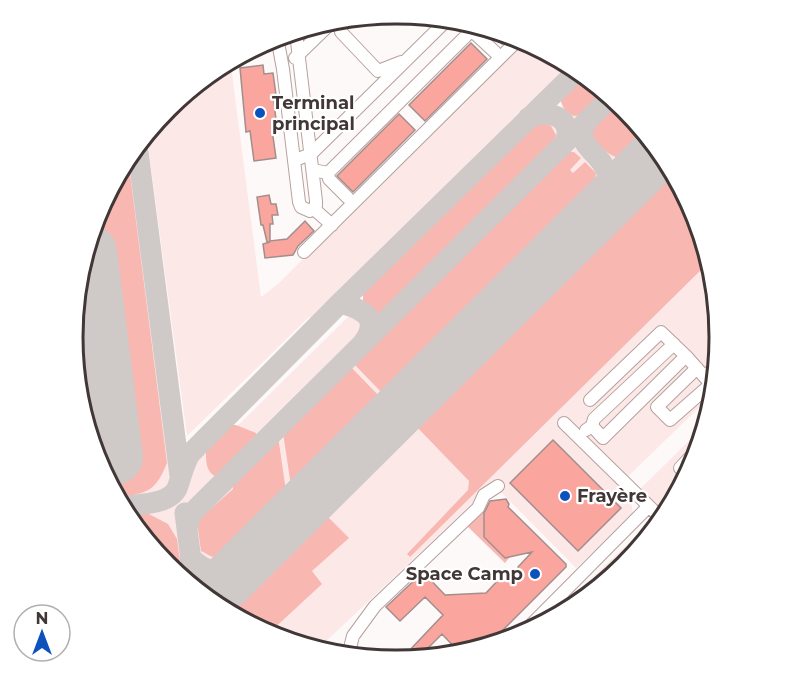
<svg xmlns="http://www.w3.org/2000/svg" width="793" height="675" font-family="Montserrat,sans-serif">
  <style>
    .built { fill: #fce9e7 }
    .green { fill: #f9b7b1 }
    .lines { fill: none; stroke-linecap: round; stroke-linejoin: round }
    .taxiway { stroke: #cfc9c8; stroke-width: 21 }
    .runway { stroke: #cfc9c8; stroke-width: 54 }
    .building { fill: #faa69e; stroke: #a28e8c; stroke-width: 1.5 }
    .minor-casing { stroke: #b5a19e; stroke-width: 14 }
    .minor { stroke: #fff; stroke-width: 12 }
    .poi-dot { fill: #0c51bc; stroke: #fff; stroke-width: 2 }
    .labels { text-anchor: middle; stroke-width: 4.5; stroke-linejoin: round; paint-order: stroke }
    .poi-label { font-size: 18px; font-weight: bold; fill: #403736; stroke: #fff; text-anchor: start }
    .rim { fill: none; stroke: #403736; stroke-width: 3 }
  </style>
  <rect width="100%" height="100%" fill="#fef9f9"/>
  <!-- built -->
  <path class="built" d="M523,40L574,74L320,328L309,317L187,436L147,139L168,108L231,66L261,297L278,284Z
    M584,80L626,109L696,214L720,338L708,399L618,486L631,500L633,515L576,568L493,484L321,646L272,637L167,566L97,461L73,337L97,213L130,164L170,472L213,450L573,95Z
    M703,427L696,462L625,567L554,614L651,522L639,490Z"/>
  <!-- green -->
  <path class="green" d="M578,77L606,95C594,108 572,131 561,102L565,89Z
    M615,101L626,109L646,139C628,157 622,167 600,146C596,141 591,138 592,130C593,118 607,109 615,101Z
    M541,122L551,126L556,135L553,147L386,312L377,314L369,309L363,301V292L532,124Z
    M566,152H574L581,158L570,170L573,173L585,162L596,173L594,187L384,395L352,362Z
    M129,166L167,463C156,490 149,493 121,497L97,461L73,337L97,213Z
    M667,170L696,214L706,265L410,557L407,554L468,490L469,481L412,422Z
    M349,365L381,398L291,486L283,433Z
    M229,425H236L256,433L257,440L219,478C205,473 206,461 206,448Z
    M278,436L286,491L225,553C209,560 213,556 201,551L197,521L233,489V480Z
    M484,505V537L505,558H509L505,563L465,524Z
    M147,513L168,524L177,539L182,576L167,566L133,515Z
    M320,515L327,516L349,538L312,571L322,584L268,634L227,607Z"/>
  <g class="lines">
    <!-- taxiway -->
    <path class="taxiway" d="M528,118C548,107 577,119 564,144
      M586,123C567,155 631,153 600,211
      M138,152L180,476
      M340,303C363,309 381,318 363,343
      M127,506C143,504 172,504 178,486C182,474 184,464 190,454L340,303L574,74
      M185,513L194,584
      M187,527L192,513L200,505L610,98
      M190,557C206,573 220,576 241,568"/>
    <!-- runway -->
    <path class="runway" d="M90,252L116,457
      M212,596L656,155"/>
  </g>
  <!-- building -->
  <path class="building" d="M491,32L510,36L502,44Z
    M471,43L487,59L425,121L409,105Z
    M263,65L264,74L273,73L276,95H273L277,128L272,129L276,158L254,161L250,131L246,132L240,68Z
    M399,114L415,130L353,192L337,176Z
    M269,195L271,204H276L278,215H272L273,224H270V241L287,239L305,221L314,231L298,246L293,255L265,258L263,244L270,242H267L263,225H261L257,197Z
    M553,440L621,508L578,551L510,483Z
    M506,499L509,504L508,507L566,564V567L490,643L457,650L442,634L423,653L425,656L412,658L407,653L443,615L425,597L400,621L386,607L423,572L445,595L486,593L504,574H518V567L532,552L505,558L484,537V513L490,501Z"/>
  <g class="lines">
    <!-- minor casing -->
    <g class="minor-casing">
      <path id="minor" d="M340,25L341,32L378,71L401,62
        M469,28L495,52
        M277,37L283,69L299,202L301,207L310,211L316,206V201L296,33
        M295,58L327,27
        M295,160L311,154L444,23
        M313,170L328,173L473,29
        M328,173L329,179L348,198
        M314,209L332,225
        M304,252L520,38
        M686,356L711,384L670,420L657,407L697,368
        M710,372L715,367
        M564,423L659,516
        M592,426L594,419L674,344
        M586,430L592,426L603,438L686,356L661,332L590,400
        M687,475L680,468L699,448
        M519,637L648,507
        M349,652L353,636L375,606L478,508L484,495L498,486"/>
    </g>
    <!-- minor -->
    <use href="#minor" class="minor"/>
  </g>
  <!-- markers -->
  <g class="poi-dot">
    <circle cx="260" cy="113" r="6"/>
    <circle cx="565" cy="496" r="6"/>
    <circle cx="535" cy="574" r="6"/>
  </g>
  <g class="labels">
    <!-- poi labels -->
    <g class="poi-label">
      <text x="272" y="109">Terminal<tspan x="272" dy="21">principal</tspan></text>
      <text x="577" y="502">Frayère</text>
      <text x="523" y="580" text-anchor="end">Space Camp</text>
    </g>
  </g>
  <!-- crop -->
  <path d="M0 0H793V675H0ZM83 337a313 313 0 1 1 626 0a313 313 0 1 1-626 0Z" fill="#fff" fill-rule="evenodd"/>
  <path class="rim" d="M83 337a313 313 0 1 1 626 0a313 313 0 1 1-626 0Z"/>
  <!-- north arrow -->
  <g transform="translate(42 633)"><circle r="28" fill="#ffffff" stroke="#b3afaf" stroke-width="1.5"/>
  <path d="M0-4.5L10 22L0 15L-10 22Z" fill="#0c51bc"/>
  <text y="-9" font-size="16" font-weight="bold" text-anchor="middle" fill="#403736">N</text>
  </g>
</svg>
